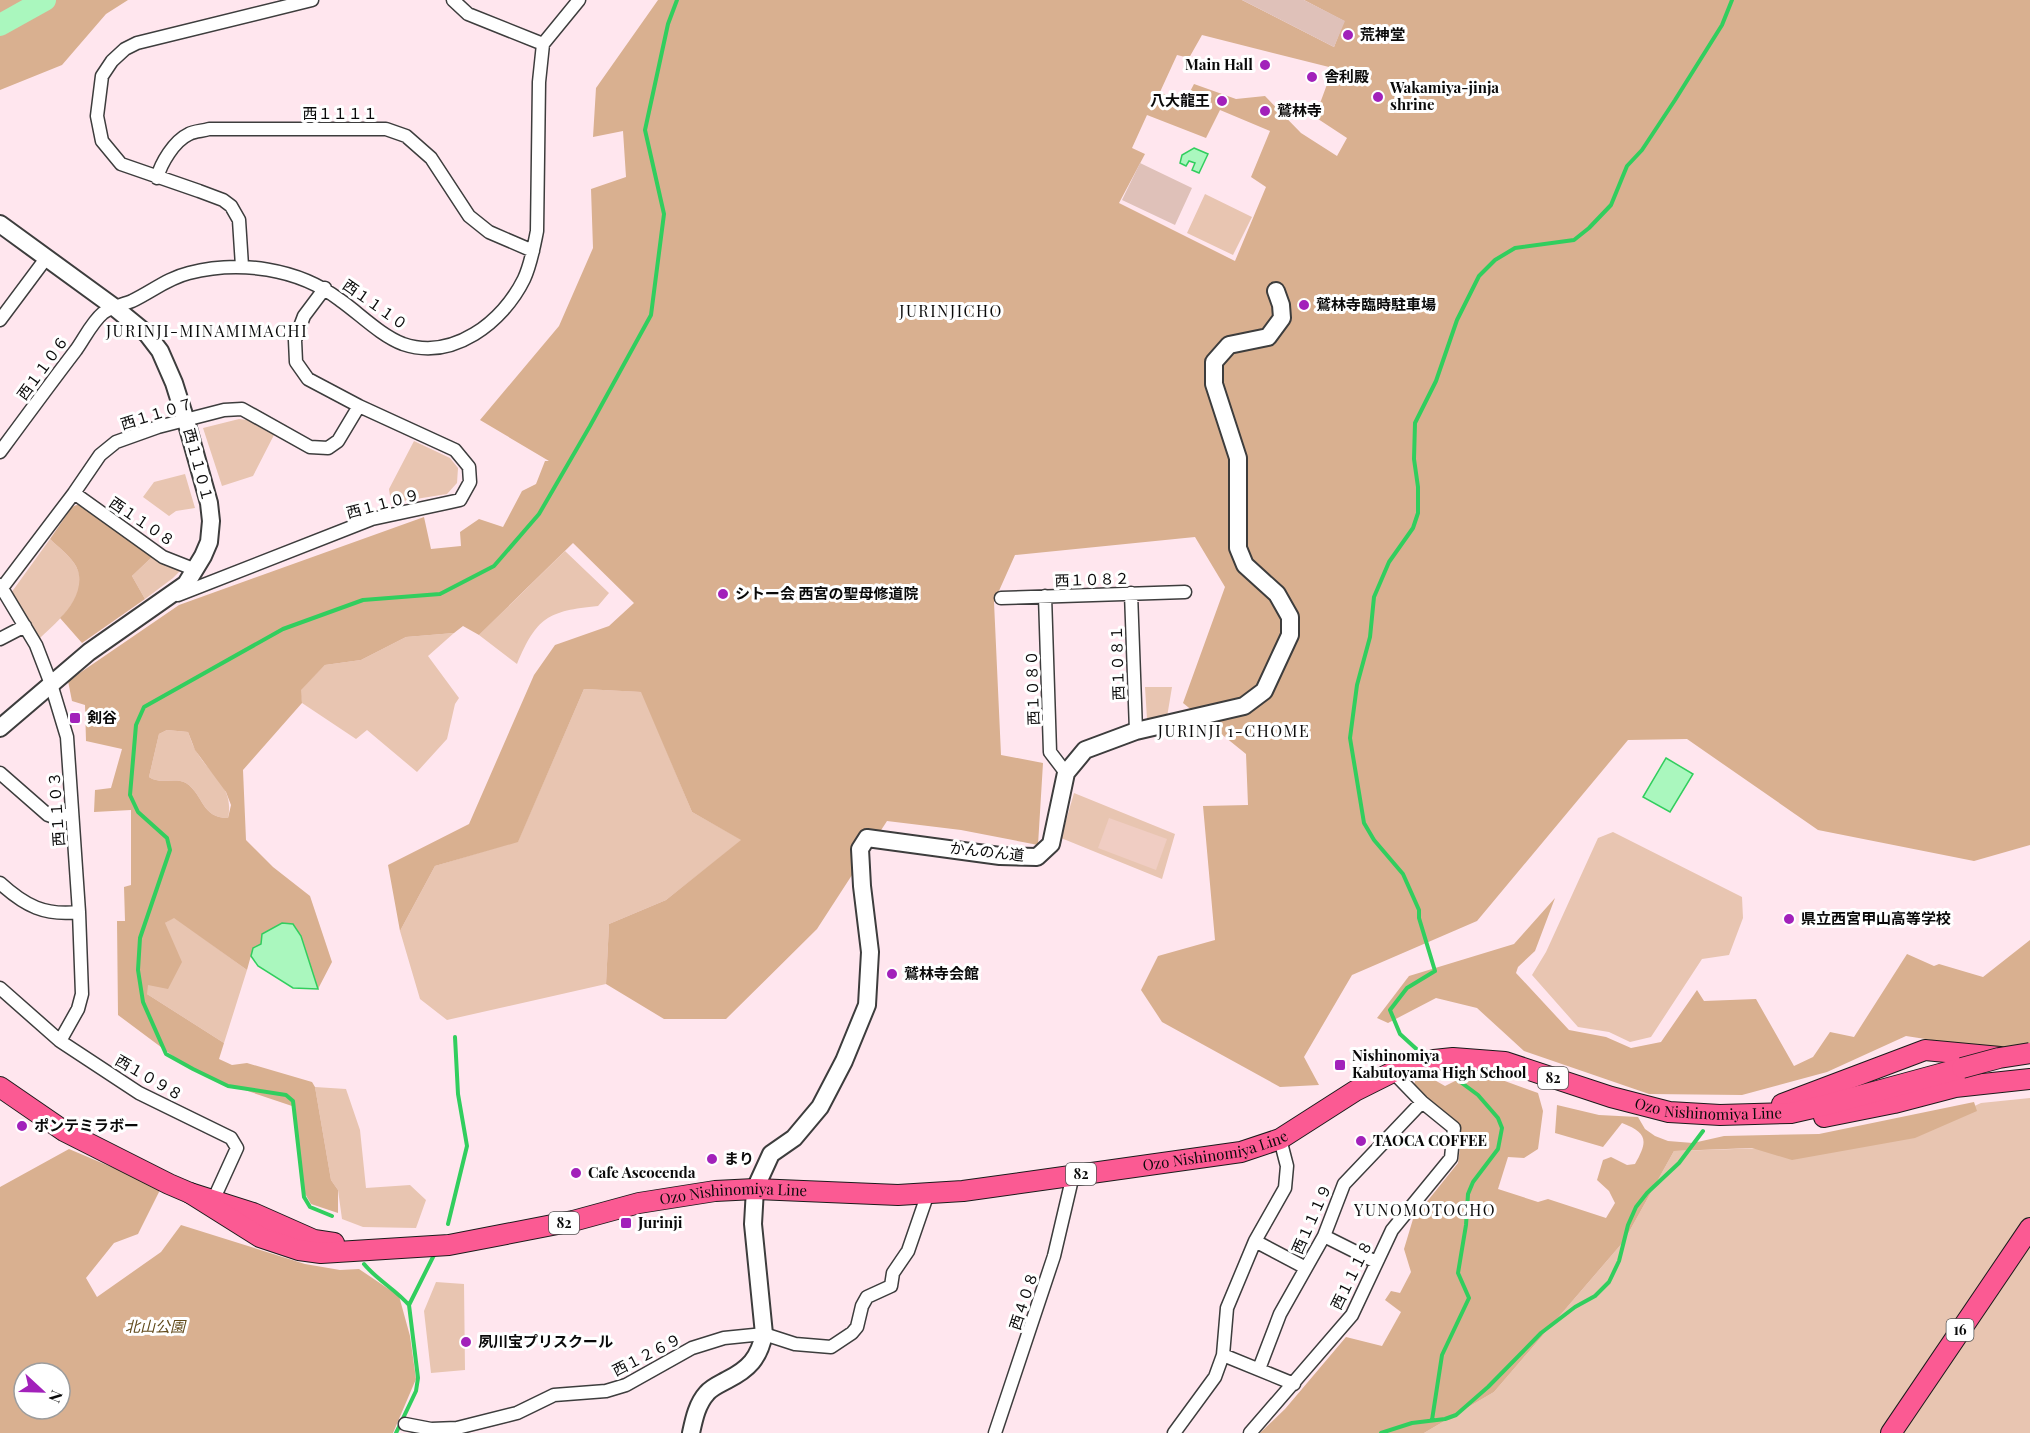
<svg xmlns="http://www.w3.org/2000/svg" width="2030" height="1433" font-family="'Playfair Display','Noto Sans JP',serif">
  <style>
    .green { fill: #e8c5b1 }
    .forest { fill: #d9b090; fill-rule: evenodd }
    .cemetery { fill: #dfc1b9 }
    .pitch { fill: #f0cdc3 }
    .water { fill: #aaf7be; stroke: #31ce5e; stroke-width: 1.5 }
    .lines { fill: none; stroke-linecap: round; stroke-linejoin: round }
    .stream { stroke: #31ce5e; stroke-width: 4 }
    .river { stroke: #aaf7be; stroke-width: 22 }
    .minor-casing { stroke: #3d3d3d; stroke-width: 15 }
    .tertiary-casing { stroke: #3d3d3d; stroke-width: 20 }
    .primary-casing { stroke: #1b1b1b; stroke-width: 22 }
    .minor { stroke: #fff; stroke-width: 12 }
    .tertiary { stroke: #fff; stroke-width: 16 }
    .primary { stroke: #fb5a93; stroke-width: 20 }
    .primary-bridge-casing { stroke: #1b1b1b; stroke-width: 22; stroke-linecap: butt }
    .primary-bridge { stroke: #fb5a93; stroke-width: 20 }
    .poi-dot { fill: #a221ba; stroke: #fff; stroke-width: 2 }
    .labels { text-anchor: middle; stroke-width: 6; stroke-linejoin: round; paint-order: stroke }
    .shield { fill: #fff; stroke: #545454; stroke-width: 1.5 }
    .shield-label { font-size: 14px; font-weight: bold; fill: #0a0a0a }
    .poi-label { font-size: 15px; font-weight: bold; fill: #0a0a0a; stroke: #fff; text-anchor: start }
    .street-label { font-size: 15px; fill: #0a0a0a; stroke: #fff }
    .park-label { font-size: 15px; font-style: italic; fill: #614a1b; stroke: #fff }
    .neighbourhood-label { font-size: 16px; letter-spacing: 1.5px; fill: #0a0a0a; stroke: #fff }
  </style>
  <rect width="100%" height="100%" fill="#ffe6ee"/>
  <!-- green -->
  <path class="green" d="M1205,194L1252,217L1233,255L1187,233Z
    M239,419L247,420L274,435L253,476L222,486L203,428Z
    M414,441L450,458L458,468L457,483L447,494L391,503L389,489Z
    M185,474L195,508L176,511L169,516L143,497L154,482Z
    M50,539C57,546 68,554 74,563C94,592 58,621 39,639L25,614L11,597V593Z
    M565,551L609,593L598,606C548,611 537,617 517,664L479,635Z
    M152,557L166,566L181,570L173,578L145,599L132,576Z
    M454,633L428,656L459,698L455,704L447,739L417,772L367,730L356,739L302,703L300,690L325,665L361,660L406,637Z
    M1145,687H1172L1167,717L1147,719Z
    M584,689L642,692L692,812L742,840L666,900L609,924L606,984L447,1020L420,999L400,931L435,866L518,841Z
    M167,730L188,732C190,737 192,744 195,749C208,774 235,785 228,818C201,818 204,795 186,783C175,777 160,785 149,777L159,734Z
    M1074,793L1175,834L1162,879L1061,838Z
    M1613,832L1742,897L1743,918L1729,955L1702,959L1651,1037L1630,1042L1609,1032L1578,1027L1532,975L1546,952L1598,838Z
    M174,917L247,970L224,1043L147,994V985L165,923Z
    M315,1087L346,1089L360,1130L366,1188L410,1185L426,1200L416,1228L363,1227L342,1219L338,1190L331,1180Z
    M2030,1098V1433H1424L1494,1392L1624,1241L1674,1151L1765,1148L1907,1137L1981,1103Z
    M436,1282L464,1284L465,1370L431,1373L424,1311Z"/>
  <!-- forest -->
  <path class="forest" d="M0,0H128L106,14L62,65L0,90Z
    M658,0H1242L1334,47L1344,21L1304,0H2030V845L1974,861L1818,830L1687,739L1628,740L1477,921L1352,975L1304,1057L1319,1085L1280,1087L1162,1022L1141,990L1158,956L1215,940L1203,806L1248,805L1246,754L1183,703L1225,587L1195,537L1015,555L994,602L1001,755L1043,763L1038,845L961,830L887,821L817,929L726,1019H664L606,984L609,924L666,900L741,840L692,812L641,692L584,689L518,842L435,866L400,931L388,865L469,824L534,675L555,645L609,626L634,603L573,543L479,635L463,626L454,633L406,637L361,660L325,665L301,690L302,703L243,770L246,840L273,867L310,896L332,962L318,989L301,936L261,944L253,948L247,970L174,918L165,923L182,962L168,989L148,985L147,994L224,1043L219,1059L232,1065L247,1063L312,1082L315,1087L331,1180L338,1190V1213L311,1204L304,1192L295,1107L215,1080L185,1065L118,1015L117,921H125L124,887L131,885V810L94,812L95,790L111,788L122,749L86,741L85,705L72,701L68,681L179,605L424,517L431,549L461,546L460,532L479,519L503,527L522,491L536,484L545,461H549L480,420L559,326L593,248L591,189L626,177L623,131L593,137L596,88ZM1202,35L1333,68L1315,117L1347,138L1337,156L1301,133L1265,96L1236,99L1194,84L1184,103L1160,92L1177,55L1189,58ZM1220,110L1270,131L1251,177L1266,187L1235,261L1119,203L1145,154L1132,148L1147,115L1206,138ZM167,730L188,732L195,750L226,792L231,805L228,818C201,818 204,795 186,783C175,777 160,785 149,777L159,734Z
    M79,504L152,557L132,576L145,599L82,643L60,618C74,605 87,581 74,563C68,554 57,546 50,539L72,507Z
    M1555,898L1535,951L1518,967L1516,973L1569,1030L1606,1037L1631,1048L1661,1042L1697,990L1704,1001L1756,999L1794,1066L1813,1057L1830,1032L1854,1037L1907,954L1934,966L1939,964L1983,977L2030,940V1045L1996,1050L1906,1036L1827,1072L1742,1095L1649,1094L1524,1051L1477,1008L1436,998L1388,1023L1377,1018L1409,976L1514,944Z
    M1465,1076L1502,1080L1538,1093L1543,1111L1538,1149L1524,1158L1508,1157L1498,1189L1538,1202L1548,1199L1606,1218L1615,1203L1609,1191L1597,1180L1603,1160L1611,1157L1627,1165L1635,1164C1648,1141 1648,1133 1622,1123L1603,1147L1555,1133L1557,1105L1599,1115L1638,1117L1645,1129L1655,1136L1668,1141L1693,1143L1724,1136L1819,1134L1974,1102L1977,1111L1915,1138L1792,1160L1752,1148L1674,1151L1624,1241L1494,1392L1424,1433H1260L1285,1409L1346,1337L1382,1346L1401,1312L1385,1300L1391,1291L1400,1293L1411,1272L1404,1249L1413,1219L1458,1163L1461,1139L1454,1120L1413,1087L1416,1079L1431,1078L1445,1086Z
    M69,1149L161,1188L138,1234L114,1243L86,1278L97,1297L161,1252L181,1225L305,1264L340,1270L359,1269L399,1296L410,1336L416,1379L393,1433H0V1187ZM24,1373H60V1409H24Z"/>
  <!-- cemetery -->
  <path class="cemetery" d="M1242,0H1304L1345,21L1334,47Z
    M1140,163L1192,188L1175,225L1122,200Z"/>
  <!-- pitch -->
  <path class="pitch" d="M1109,818L1167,839L1156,870L1098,848Z"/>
  <!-- water -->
  <path class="water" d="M1194,148L1208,154L1199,173L1192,170L1195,163L1189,161L1186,166L1180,163L1182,155Z
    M1666,758L1693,774L1670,812L1643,797Z
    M282,923L293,924L301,936L318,989L293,988L258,966L251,956L253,948L261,944L262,934Z"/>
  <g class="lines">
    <!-- stream -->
    <path class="stream" d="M1423,1055L1400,1034L1390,1010L1407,988L1435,971L1419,918V910L1403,874L1374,840L1364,823L1350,738L1357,685L1370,637L1374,597L1389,562L1413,528L1418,513V487L1414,459L1415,423L1436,381L1457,320L1479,276L1495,260L1515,248L1574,240L1589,228L1611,205L1627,166L1642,150L1675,100L1722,25L1732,0
      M332,1216L310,1207L304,1197L293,1101L286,1095L228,1086L193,1069L166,1054L143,1002L138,970L140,938L170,850L167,838L138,812L130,795L136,725L144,707L283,629L363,600L440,594L494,566L539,514L590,426L651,315L664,214L645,130L668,24L677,0
      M448,1224L467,1146L458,1094L455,1037
      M364,1264C377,1280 395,1289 409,1305
      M1432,1420L1442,1355L1469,1298L1458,1273L1466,1225L1468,1194L1473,1182L1498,1149L1502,1128L1498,1118L1478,1095L1439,1066
      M396,1433L416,1391L418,1378L409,1305L434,1255
      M1381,1433L1412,1423L1445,1419L1456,1415L1488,1387L1541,1333L1575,1307L1595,1296L1609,1282L1619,1261L1628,1225L1636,1207L1647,1193L1679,1163L1703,1131"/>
    <!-- river -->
    <path class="river" d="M0,25L45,0"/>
    <!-- minor casing -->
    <g class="minor-casing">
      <path id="minor" d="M453,0L468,14L543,44
        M157,178C161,163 174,141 189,134C194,131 203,131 209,129H386L406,136L431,158L469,216L489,232L533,251
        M242,266L239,220L231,206L223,200L199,191L121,164L102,141L97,116L102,76L112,61L125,49L137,43L312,0
        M0,320L47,257
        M0,452C25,418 50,384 76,350C84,339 92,322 103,313C111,307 122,305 132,301C151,292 168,278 189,273C239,260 298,268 340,300C360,314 380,335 403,344C453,361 503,322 524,279C531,264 534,246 537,231L539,82L543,44L579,0
        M74,493L163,557L196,570
        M0,585L36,645L51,684L67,737L79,912L82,994L78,1009L60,1041
        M2,588L74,493L100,455L116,442L158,427L224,410L242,409L310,447L328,448L338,441L359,406
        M1131,593L1136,731
        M178,595L372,519L460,500L470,482L469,467L455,450L359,406L308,379L296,362L295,340L304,316L325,288
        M1045,596L1050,752L1066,773
        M1001,598L1185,592
        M0,639L25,626
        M0,773L48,815L56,818L72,813
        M0,883C25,906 45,916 79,912
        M0,988L60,1041L139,1093L231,1138L237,1148L211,1205
        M1324,1236L1376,1262
        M1255,1241L1306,1268
        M1223,1355L1294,1384
        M1259,1369L1280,1314L1324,1236L1344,1184L1422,1102
        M405,1424L431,1429L457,1428L517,1413L554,1395L606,1391L626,1385L692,1348L724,1338L764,1334L795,1344L831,1347L852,1333L857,1327L862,1306L867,1297L891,1286L893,1273L908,1251L928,1193
        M995,1433L1054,1256L1073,1175
        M1174,1433L1215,1377L1223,1355L1227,1308L1255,1241L1285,1188L1287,1166L1280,1139
        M1250,1433L1352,1315L1392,1230L1451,1158L1454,1128L1422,1102L1393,1072"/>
    </g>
    <!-- tertiary casing -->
    <g class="tertiary-casing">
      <path id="tertiary" d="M0,224L114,307L147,334L160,351L174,383L186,421L209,503L211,521L209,542L203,556L186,584L89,652L0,728
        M691,1433C694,1419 697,1404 707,1393C712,1387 720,1384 727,1380C749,1369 759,1358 764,1334L753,1224L755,1189L771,1154L794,1138L820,1107L844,1061L867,1005L870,952L862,886L860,849L867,838L1000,856L1037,857L1051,844L1066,773L1085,750L1136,731L1244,706L1264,691L1290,635V617L1277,594L1245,565L1238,548V458L1214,384V362L1229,345L1268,337L1282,318L1281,305L1276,291"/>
    </g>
    <!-- primary casing -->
    <g class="primary-casing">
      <g id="primary">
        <path d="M0,1087L64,1131L169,1184L190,1193L253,1213L314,1240L334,1243"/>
        <path d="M1782,1104L1925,1050L2000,1057"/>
        <path d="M1824,1117L1894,1103L1955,1087L2030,1079"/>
        <path id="s1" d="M190,1193L260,1237L299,1250L321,1253L449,1245L573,1221L639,1203L715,1191L755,1189L898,1195L963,1191L1241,1152L1280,1139L1355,1091L1393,1072L1434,1060L1453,1058L1505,1062L1611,1097L1669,1112L1720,1115L1791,1113L1826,1105L1962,1068"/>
        <path d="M1891,1433L2030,1228"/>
      </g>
    </g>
    <!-- minor -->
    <use href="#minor" class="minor"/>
    <!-- tertiary -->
    <use href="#tertiary" class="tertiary"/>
    <!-- primary -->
    <use href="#primary" class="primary"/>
    <!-- primary-bridge casing -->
    <g class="primary-bridge-casing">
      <path id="primary-bridge" d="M1962,1068L1999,1058L2030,1053"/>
    </g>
    <!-- primary-bridge -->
    <use href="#primary-bridge" class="primary-bridge"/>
  </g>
  <!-- markers -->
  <g class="poi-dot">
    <circle cx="1348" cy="35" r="6"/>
    <circle cx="1265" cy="65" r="6"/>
    <circle cx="1312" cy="77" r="6"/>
    <circle cx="1378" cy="97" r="6"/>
    <circle cx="1222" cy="101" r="6"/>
    <circle cx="1265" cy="111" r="6"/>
    <circle cx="1304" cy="305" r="6"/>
    <circle cx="723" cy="594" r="6"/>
    <rect x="69" y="712" width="12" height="12" rx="3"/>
    <circle cx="1789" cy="919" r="6"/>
    <circle cx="892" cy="974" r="6"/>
    <rect x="1334" y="1059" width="12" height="12" rx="3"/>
    <circle cx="22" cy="1126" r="6"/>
    <circle cx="1361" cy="1141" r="6"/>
    <circle cx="712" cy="1159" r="6"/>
    <circle cx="576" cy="1173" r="6"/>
    <rect x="620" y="1217" width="12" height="12" rx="3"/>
    <circle cx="466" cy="1342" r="6"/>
  </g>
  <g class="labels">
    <!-- shield labels -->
    <g class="shield">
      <rect x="1538" y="1067" width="30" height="22" rx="4.5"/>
      <rect x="1066" y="1163" width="30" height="22" rx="4.5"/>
      <rect x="549" y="1212" width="30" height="22" rx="4.5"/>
      <rect x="1946.5" y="1319" width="27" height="22" rx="4.5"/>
    </g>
    <g class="shield-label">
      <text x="1553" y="1083">82</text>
      <text x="1081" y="1179">82</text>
      <text x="564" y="1228">82</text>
      <text x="1960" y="1335">16</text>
    </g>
    <!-- poi labels -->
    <g class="poi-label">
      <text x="1360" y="40">荒神堂</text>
      <text x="1253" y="70" text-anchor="end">Main Hall</text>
      <text x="1324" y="82">舎利殿</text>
      <text x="1390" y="93">Wakamiya-jinja<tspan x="1390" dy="17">shrine</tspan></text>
      <text x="1210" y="106" text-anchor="end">八大龍王</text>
      <text x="1277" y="116">鷲林寺</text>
      <text x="1316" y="310">鷲林寺臨時駐車場</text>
      <text x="735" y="599">シトー会 西宮の聖母修道院</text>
      <text x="87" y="723">剣谷</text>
      <text x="1801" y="924">県立西宮甲山高等学校</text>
      <text x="904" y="979">鷲林寺会館</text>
      <text x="1352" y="1061">Nishinomiya<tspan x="1352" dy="17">Kabutoyama High School</tspan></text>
      <text x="34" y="1131">ポンテミラボー</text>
      <text x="1373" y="1146">TAOCA COFFEE</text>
      <text x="724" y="1164">まり</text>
      <text x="588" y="1178">Cafe Ascocenda</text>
      <text x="638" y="1228">Jurinji</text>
      <text x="478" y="1347">夙川宝プリスクール</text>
    </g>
    <!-- street labels -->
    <g class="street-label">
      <text x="340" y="119">西１１１１</text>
      <text transform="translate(375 305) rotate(35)" y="5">西１１１０</text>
      <text transform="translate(43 368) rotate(-54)" y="5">西１１０６</text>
      <text transform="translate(157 414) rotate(-17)" y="5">西１１０７</text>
      <text transform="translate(198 465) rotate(75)" y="5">西１１０１</text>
      <text transform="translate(383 504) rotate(-15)" y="5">西１１０９</text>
      <text transform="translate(142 522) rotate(34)" y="5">西１１０８</text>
      <text transform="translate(1092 580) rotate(-2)" y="5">西１０８２</text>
      <text transform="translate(1118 663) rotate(-92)" y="5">西１０８１</text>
      <text transform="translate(1033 688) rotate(-92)" y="5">西１０８０</text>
      <text transform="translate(57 809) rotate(-94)" y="5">西１１０３</text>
      <text transform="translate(987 852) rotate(6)" y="5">かんのん道</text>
      <text transform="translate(149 1078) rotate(30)" y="5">西１０９８</text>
      <text dy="5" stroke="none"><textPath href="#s1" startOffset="1572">Ozo Nishinomiya Line</textPath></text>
      <text dy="5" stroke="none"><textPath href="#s1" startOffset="1050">Ozo Nishinomiya Line</textPath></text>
      <text dy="5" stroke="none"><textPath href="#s1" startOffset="564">Ozo Nishinomiya Line</textPath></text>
      <text transform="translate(1312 1219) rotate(-66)" y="5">西１１１９</text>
      <text transform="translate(1352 1275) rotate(-64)" y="5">西１１１８</text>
      <text transform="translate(1024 1301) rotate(-72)" y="5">西４０８</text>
      <text transform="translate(647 1355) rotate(-27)" y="5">西１２６９</text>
    </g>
    <!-- park labels -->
    <g class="park-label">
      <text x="155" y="1332">北山公園</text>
    </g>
    <!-- neighbourhood labels -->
    <g class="neighbourhood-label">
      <text x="951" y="317">JURINJICHO</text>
      <text x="207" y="337">JURINJI-MINAMIMACHI</text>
      <text x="1234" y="737">JURINJI 1-CHOME</text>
      <text x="1425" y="1216">YUNOMOTOCHO</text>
    </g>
  </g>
  <!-- north arrow -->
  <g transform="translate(42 1391) rotate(112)"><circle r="28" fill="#ffffff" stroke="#9d9d9d" stroke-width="1.5"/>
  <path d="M0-4.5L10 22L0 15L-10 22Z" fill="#a221ba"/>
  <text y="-9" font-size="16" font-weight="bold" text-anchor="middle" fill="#0a0a0a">N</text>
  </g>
</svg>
